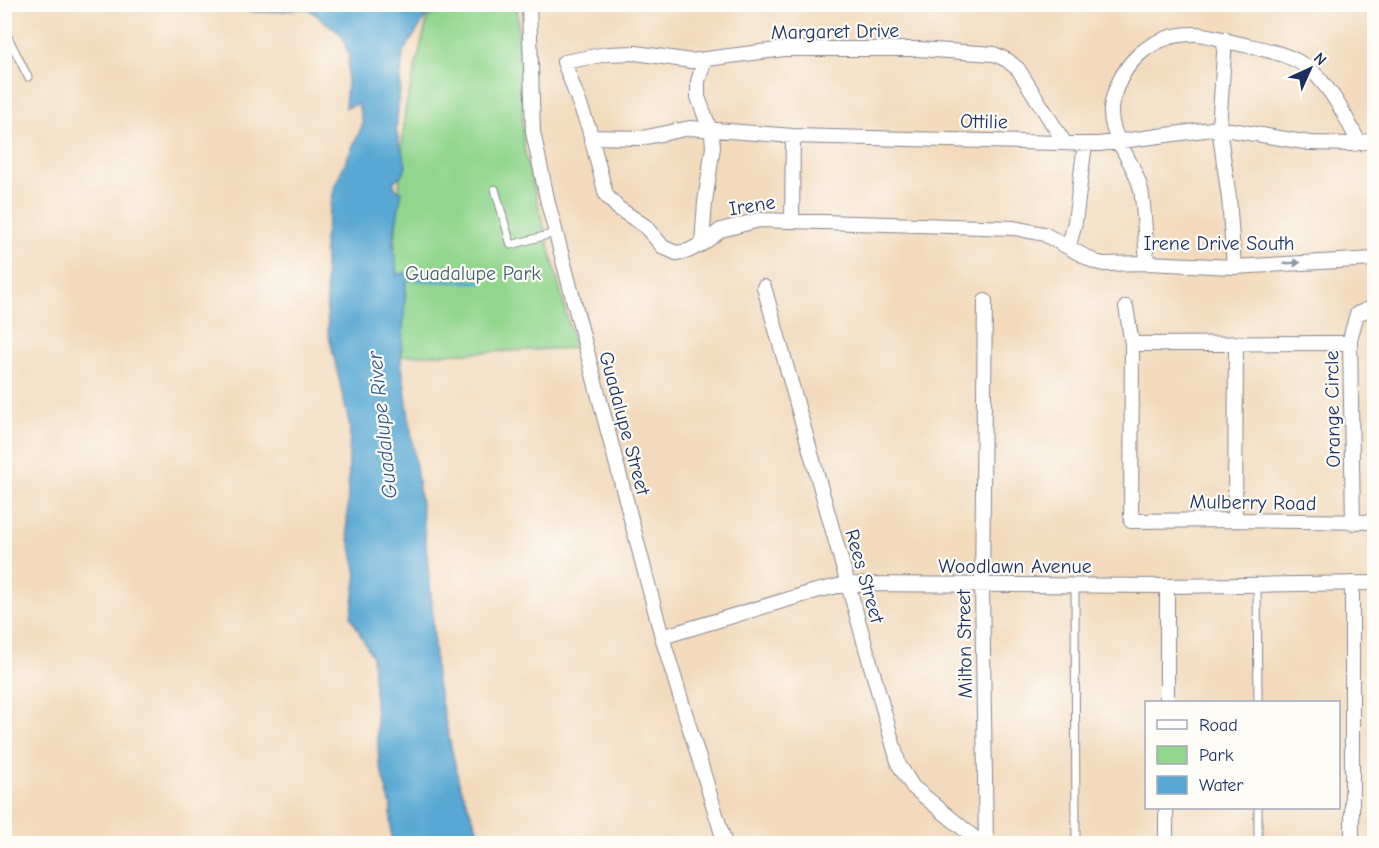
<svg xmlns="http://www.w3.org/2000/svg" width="1379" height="848" font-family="'Comic Neue',sans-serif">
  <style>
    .green { fill: #92d68e; stroke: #568276; stroke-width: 1.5 }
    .water { fill: #59a8d3; stroke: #3a6c98; stroke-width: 1.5 }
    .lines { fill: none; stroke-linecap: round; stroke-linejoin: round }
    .stream { stroke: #59a8d3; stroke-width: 4 }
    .lane-casing { stroke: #87848d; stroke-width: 9 }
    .street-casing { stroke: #87848d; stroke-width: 16 }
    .lane { stroke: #fff; stroke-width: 7 }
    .street { stroke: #fff; stroke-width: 14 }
    .oneway { fill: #8d97ae }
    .labels { text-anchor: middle; stroke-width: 4.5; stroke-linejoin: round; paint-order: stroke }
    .street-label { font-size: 20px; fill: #1b2f5e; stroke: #fdfcf7 }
    .park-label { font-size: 20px; fill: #3f616c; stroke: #fdfcf7 }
    .water-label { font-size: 21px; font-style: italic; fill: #315987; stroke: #fdfcf7 }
  </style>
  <rect width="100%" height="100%" fill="#fdfcf7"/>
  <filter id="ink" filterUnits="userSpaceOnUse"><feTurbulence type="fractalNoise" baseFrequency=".0167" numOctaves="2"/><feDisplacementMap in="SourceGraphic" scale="12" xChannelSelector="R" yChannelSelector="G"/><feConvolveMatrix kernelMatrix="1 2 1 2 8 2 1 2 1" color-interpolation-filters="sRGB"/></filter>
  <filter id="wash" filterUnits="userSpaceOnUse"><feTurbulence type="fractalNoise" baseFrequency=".008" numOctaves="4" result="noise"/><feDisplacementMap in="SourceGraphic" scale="24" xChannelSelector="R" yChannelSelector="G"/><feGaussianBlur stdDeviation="1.35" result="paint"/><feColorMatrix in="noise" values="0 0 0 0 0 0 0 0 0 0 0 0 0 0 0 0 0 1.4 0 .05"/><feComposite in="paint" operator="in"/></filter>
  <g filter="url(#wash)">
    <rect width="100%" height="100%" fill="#f3dabc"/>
    <!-- green -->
    <path class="green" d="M450,5H517L524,149L575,348L397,356L393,269L405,111L428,16L445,13Z"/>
    <!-- water -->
    <path class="water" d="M232,5H428L426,17L403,52L396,131L406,165L404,173L393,182L396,190L402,191L393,240L397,275L407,272L401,360L423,518L432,604L436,679L459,783L483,843H391V806L379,762L372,656L351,617L357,574L347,529L350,427L328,331L324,240L335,185L363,124L358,104L345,108L349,56L342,35L307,8C286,10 251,17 232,5Z"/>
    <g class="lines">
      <!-- stream -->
      <path class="stream" d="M402,281L406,279L482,282"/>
    </g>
  </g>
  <g filter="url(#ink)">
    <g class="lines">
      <!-- lane casing -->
      <g class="lane-casing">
        <path id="lane" d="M4,29L28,77
          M495,189L511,245L555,233
          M1257,585L1258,702
          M1075,586L1076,844
          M1258,808V844"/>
      </g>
      <!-- street casing -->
      <g class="street-casing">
        <path id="street" d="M529,4L533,132L548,203L662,637L725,844
          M1225,39L1219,128L1229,198L1234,267
          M591,137L642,138L690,128L793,136L1099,144L1219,128L1310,143L1353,144L1374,140
          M1064,142L1018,69L1007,60L994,54L918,49H784L691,61L636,53L607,54L564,62L589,129L606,195L618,208L645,226L663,247L676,253L688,251L702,244L721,230L759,220L1014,228L1044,234L1095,262L1104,264L1147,263L1234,267L1374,259
          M792,219L793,136
          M702,244L705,202L713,147L712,135L698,97V81L705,59
          M1069,246L1075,222L1085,144
          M1147,263C1145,239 1145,214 1141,190C1134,158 1105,135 1112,102C1122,61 1153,33 1196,34C1213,35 1228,42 1245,45C1267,50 1294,55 1312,71C1333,91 1346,117 1359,143
          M764,287L899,765L913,787L982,844
          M985,301L982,586L986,844
          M1126,307L1132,344L1131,521L1235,520L1374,522
          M1132,344L1340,343H1347L1350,339
          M1235,520L1236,344
          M1353,523L1350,339L1357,314L1374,307
          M662,637L816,591L847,584L1167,586L1374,583
          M1167,702V586
          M1166,844V808
          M1352,844V583"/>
      </g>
      <!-- lane -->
      <use href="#lane" class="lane"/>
      <!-- street -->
      <use href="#street" class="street"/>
    </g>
    <!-- one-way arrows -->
    <defs><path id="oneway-solid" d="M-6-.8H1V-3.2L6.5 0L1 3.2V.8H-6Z" transform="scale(1.5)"/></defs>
    <use class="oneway" href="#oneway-solid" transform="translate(1292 263) rotate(-3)"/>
  </g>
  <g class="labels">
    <!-- street labels -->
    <g class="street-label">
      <text transform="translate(835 31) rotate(-1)" y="7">Margaret Drive</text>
      <text transform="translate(984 121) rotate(1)" y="7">Ottilie</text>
      <text transform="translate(752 205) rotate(-9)" y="7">Irene</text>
      <text x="1219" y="250">Irene Drive South</text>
      <text transform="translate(1332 409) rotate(-91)" y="7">Orange Circle</text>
      <text transform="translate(625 423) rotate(75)" y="7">Guadalupe Street</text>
      <text transform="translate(1253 502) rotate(1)" y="7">Mulberry Road</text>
      <text x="1015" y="573">Woodlawn Avenue</text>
      <text transform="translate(865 576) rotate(74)" y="7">Rees Street</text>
      <text transform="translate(964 644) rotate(-91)" y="7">Milton Street</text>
    </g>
    <!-- park labels -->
    <g class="park-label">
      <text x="473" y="280">Guadalupe Park</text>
    </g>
    <!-- water labels -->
    <g class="water-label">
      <text transform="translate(382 425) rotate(-96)" y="7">Guadalupe River</text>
    </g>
  </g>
  <!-- margin -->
  <rect width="1379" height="848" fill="none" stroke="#fdfcf7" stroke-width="24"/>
  <!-- legend -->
  <rect x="1145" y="701" width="195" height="108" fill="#fdfcf7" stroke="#a3aaba" stroke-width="1.5"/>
  <rect x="1157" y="720" width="30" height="9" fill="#ffffff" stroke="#a3aaba" stroke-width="1.5"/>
  <text x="1199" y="731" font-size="18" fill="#1b2f5e">Road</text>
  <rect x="1157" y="746" width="30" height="18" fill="#92d68e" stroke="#a3aaba" stroke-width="1.5"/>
  <text x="1199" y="761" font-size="18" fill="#1b2f5e">Park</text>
  <rect x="1157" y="776" width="30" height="18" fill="#59a8d3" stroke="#a3aaba" stroke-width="1.5"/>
  <text x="1199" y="791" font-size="18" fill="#1b2f5e">Water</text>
  <!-- north arrow -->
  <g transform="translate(1310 69) rotate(45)" stroke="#fdfcf7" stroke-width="4.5" paint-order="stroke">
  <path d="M0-4.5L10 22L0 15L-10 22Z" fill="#1b2f5e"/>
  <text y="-9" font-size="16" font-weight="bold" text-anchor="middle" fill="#1b2f5e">N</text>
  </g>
</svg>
